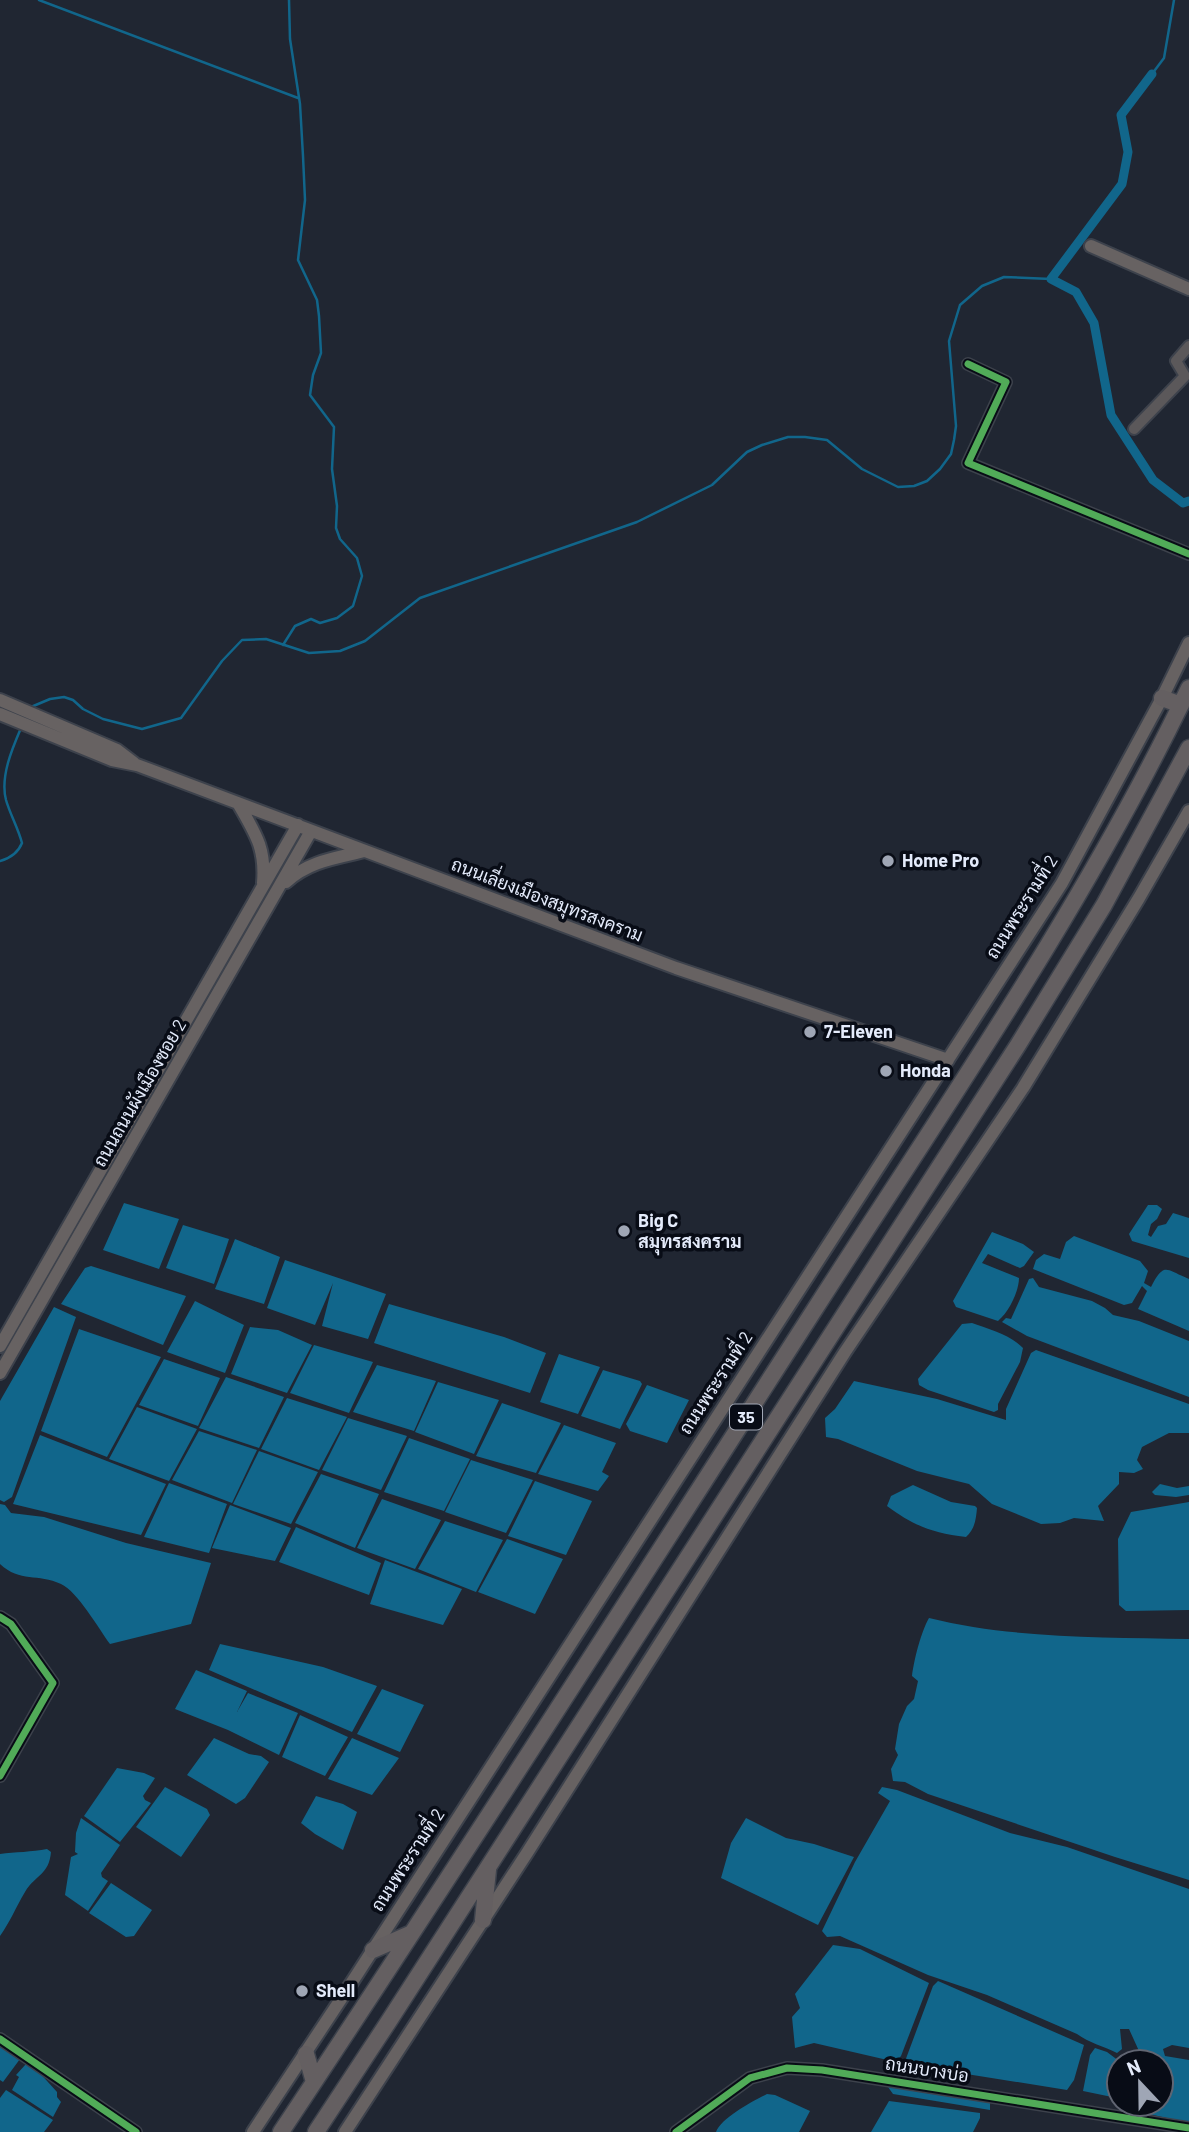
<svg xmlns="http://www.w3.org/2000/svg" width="1189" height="2132" font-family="Barlow,Sarabun,sans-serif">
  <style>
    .water { fill: #11668b }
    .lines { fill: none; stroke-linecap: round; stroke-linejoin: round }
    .stream { stroke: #11668b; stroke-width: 2.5 }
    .canal { stroke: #11668b; stroke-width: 9 }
    .minor-casing { stroke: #3d424c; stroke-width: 14 }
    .major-casing { stroke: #3d424c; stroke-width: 16 }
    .highway-casing { stroke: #3d424c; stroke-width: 19 }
    .minor { stroke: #5b585a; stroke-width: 10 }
    .major { stroke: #676262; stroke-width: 12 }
    .highway { stroke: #645f61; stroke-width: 16 }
    .cycleway-casing { stroke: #080c16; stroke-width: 11 }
    .cycleway { stroke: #51ab58; stroke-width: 7 }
    .poi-dot { fill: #9fa6b5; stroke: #080c16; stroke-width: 2.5 }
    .labels { text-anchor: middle; stroke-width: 7; stroke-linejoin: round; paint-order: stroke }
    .shield { fill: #080c16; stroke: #a2a8b6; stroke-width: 2 }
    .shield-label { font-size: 16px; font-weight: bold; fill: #e4ebfb }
    .poi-label { font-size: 18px; font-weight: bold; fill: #e4ebfb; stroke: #080c16; text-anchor: start }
    .street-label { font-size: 18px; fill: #e4ebfb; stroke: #080c16 }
  </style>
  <rect width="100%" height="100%" fill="#202632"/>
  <!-- water -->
  <path class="water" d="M124,1203L179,1219L159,1269L103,1250Z
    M1148,1205H1157L1162,1209L1157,1219L1151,1224L1148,1235L1151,1237L1158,1226L1166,1224L1173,1213L1189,1218V1258L1132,1241L1129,1234Z
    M183,1225L229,1239L214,1284L166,1268Z
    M992,1232L1023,1244L1034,1252L1024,1266L1020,1268L988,1254L982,1263L1019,1278C1019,1291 1009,1312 998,1321L956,1307L953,1301Z
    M1074,1236L1140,1261L1148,1271L1144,1283L1151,1287C1164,1262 1165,1269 1189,1279V1331L1138,1309L1147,1291L1142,1286L1132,1303L1124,1305L1033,1269L1036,1260L1044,1254L1060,1259L1066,1242Z
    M235,1239L280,1257L264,1304L215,1289Z
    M285,1260L386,1294L368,1339L322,1326L333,1283L315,1325L267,1308Z
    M91,1266L186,1296L163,1345L61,1304L85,1268Z
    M1033,1278L1039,1287L1092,1301L1105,1308L1113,1315L1139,1321L1189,1341V1397L1027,1336L1002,1322L1006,1318L1011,1319L1029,1279Z
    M195,1301L244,1325L225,1373L167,1352Z
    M389,1304L504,1337L546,1353L530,1393L374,1343Z
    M54,1307L76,1317L12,1497L4,1502L0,1500V1401Z
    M972,1323C989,1329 1011,1335 1023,1348L1020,1362L998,1404V1410L994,1412L928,1390L919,1385L918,1379L962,1324Z
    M250,1327L278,1330L312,1345L287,1393L231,1374Z
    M79,1329L161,1357L107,1457L41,1431Z
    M314,1345L373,1362L349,1413L290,1393Z
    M1036,1350L1189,1404V1433H1169L1142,1447L1137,1460L1143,1469L1134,1473L1119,1472V1484L1098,1506L1104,1521L1074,1518L1060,1523L1041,1524L992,1504L969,1484L917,1471L838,1439L826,1437L825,1418L835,1409L854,1381L937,1399L1006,1420V1409L1031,1353Z
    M559,1354L600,1367L578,1414L540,1402Z
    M164,1359L220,1378L198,1426L139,1405Z
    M377,1365L436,1381L414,1431L353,1412Z
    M603,1370L640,1381L642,1384L620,1429L581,1416Z
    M226,1377L284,1397L259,1448L199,1428Z
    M438,1382L499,1400L474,1454L415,1432Z
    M647,1385L689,1400L667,1443L630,1431L626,1424Z
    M287,1398L347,1417L319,1470L261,1449Z
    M502,1403L561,1423L536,1473L476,1456Z
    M137,1407L197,1429L169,1481L109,1459Z
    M348,1418L407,1436L381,1490L322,1470Z
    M564,1425L616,1443L602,1472L609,1476L598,1491L538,1474Z
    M199,1431L257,1450L232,1503L172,1480Z
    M40,1435L166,1484L141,1535L13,1504Z
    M409,1438L470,1459L444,1511L384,1492Z
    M259,1451L318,1472L291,1524L233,1504Z
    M471,1460L533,1480L506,1533L445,1512Z
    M321,1474L379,1494L355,1548L295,1523Z
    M535,1481L592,1501L566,1555L508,1536Z
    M169,1483L227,1504L209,1553L144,1537Z
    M1160,1484L1177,1488L1189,1486V1495L1176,1497L1155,1495L1152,1492Z
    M913,1485L951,1502L975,1506L977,1508C976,1519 975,1529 966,1537C933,1533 914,1526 887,1506L891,1496Z
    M382,1499L441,1520L415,1569L357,1548Z
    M1189,1502V1610L1126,1611L1119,1605L1118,1539L1131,1512Z
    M0,1504L5,1505L11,1513L44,1517L126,1543L211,1563L191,1624L110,1644C99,1629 77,1591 61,1584C38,1573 20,1583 0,1564Z
    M230,1505L291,1528L275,1561L212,1548Z
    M445,1521L503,1540L476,1592L418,1569Z
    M296,1527L381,1563L369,1595L279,1562Z
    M507,1539L563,1559L535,1614L478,1592Z
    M385,1560L462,1589L443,1625L370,1604Z
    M929,1618C1014,1639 1103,1637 1189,1639V1880L1115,1857L928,1794L905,1782L893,1781L891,1769L898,1755L895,1749L899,1724L907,1706L914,1699L918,1681L912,1676C914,1660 921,1632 929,1618Z
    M220,1644L323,1667L377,1686L352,1732L209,1670Z
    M196,1670L247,1691L237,1712L248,1693L298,1713L279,1755L228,1730L175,1709Z
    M382,1689L424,1705L400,1752L357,1734Z
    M300,1715L348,1737L325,1776L282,1757Z
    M214,1738L249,1754L261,1756L269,1762L245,1798L236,1804L187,1775Z
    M352,1738L399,1758L372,1795L328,1779Z
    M117,1768L144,1773L155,1778L143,1796L145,1800L151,1803L120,1842L84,1816Z
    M165,1787L207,1809L210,1815L181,1857L136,1827Z
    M882,1787L897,1790L1010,1833L1067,1847L1189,1889V2048L1172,2045L1163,2049L1165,2056L1189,2060V2123L1131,2110L1133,2104H1161V2062H1139V2051L1129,2029H1120L1122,2049L1117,2053C1103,2046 1089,2043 1077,2034L987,1995L928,1975L840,1936L827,1937L822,1931L855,1862L890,1801L878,1793Z
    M316,1796L343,1804L357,1812L343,1850L315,1834L301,1823Z
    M81,1818L120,1845L101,1873L102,1877L108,1881L88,1911L65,1895L71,1857L78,1854L75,1852L76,1833Z
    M746,1818L786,1838L814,1844L854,1857L818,1925L721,1878L731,1843Z
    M47,1849L51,1852C49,1875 36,1874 25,1892C16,1907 10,1922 0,1936V1854C15,1852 32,1852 47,1849Z
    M111,1883L152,1910L134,1936L126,1937L89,1913Z
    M833,1945L860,1949L929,1983L901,2056L896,2062L814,2043L795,2048L792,2017L800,2008L795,1994Z
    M938,1981L1084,2045L1074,2080L1067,2090L904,2064L933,1986Z
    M0,2046L20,2059L3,2082L0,2080Z
    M1095,2048L1107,2052L1119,2061V2092L1112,2097L1083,2091L1090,2055Z
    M26,2064L38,2071L57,2092V2097L61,2102L53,2117L12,2090L19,2077L16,2075Z
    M897,2085L990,2101V2110L893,2094L888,2087Z
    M6,2090L53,2120L44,2132H0V2098Z
    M767,2094L775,2095L810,2111L799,2132H716C721,2118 753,2101 767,2094Z
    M889,2101L980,2113V2118L973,2132H871Z"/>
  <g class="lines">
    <!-- stream -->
    <path class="stream" d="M39,0L298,98
      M1152,74L1164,58L1174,0
      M283,645L295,626L311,619L320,623L337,618L353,606L362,576L357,558L340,539L336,528L337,506L332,469L334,427L310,395L313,375L321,353L319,316L317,300L298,260L305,200L303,156L300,104L290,39L289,0
      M30,709L31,707L50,699L64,697L73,700L83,709L103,719L142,729L181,718L222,661L242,640L266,639L309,653L340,651L365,641L420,598L637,522L712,485L747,452L762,445L788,437H805L827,440L862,469L898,487L914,486L927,481L940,469L951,454L954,440L956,426L949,341L960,305L982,286L1004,277L1051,279
      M0,861C11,858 18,853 22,843C18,828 10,814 6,800C0,777 12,749 21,728"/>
    <!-- canal -->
    <path class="canal" d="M1152,74L1121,115L1128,152L1122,184L1051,279L1076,292L1094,323L1111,415L1153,480L1183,503L1189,501"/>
    <!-- minor casing -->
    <g class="minor-casing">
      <path id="minor" d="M968,364L1006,382L968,463L1189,554
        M1134,429L1185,376L1176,361L1189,346
        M0,1617L11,1624L53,1683L0,1776
        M0,2039L136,2132
        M676,2132L750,2078L787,2068L822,2070L1189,2128"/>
    </g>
    <!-- major casing -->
    <g class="major-casing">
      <path id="major" d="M1091,246L1189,289
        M0,700L117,750L134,763
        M0,714L112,760L137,765L676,968L948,1060
        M238,803C255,833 266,848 263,883
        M286,882C309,861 336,858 365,851
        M0,1346L298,825
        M0,1373L311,831
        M253,2132L345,1993L1062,883L1162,698L1189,643
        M345,2132L527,1853L845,1352L1023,1088L1139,898L1189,811"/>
    </g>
    <!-- highway casing -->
    <g class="highway-casing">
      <path id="highway" d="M1162,698L1181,705
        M483,1920L488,1870
        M373,1950L412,1933
        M306,2054L314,2082
        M281,2132C461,1861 637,1586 813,1312C944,1108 1084,907 1189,688
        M316,2132L389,2021L1018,1045L1104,905L1189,748"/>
    </g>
    <!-- minor -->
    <use href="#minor" class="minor"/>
    <!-- major -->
    <use href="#major" class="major"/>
    <!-- highway -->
    <use href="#highway" class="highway"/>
    <!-- cycleway casing -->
    <g class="cycleway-casing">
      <path id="cycleway" d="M968,364L1006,382L968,463L1189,554
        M0,1617L11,1624L53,1683L0,1776
        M0,2039L136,2132
        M676,2132L750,2078L787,2068L822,2070L1189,2128"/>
    </g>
    <!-- cycleway -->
    <use href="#cycleway" class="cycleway"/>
  </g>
  <!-- markers -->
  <g class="poi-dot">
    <circle cx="888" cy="861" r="7"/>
    <circle cx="810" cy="1032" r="7"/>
    <circle cx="886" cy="1071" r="7"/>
    <circle cx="624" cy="1231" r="7"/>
    <circle cx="302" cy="1991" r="7"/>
  </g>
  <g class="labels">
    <!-- shield labels -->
    <rect class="shield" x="730" y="1404.5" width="32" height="25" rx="5"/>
    <g class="shield-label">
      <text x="746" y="1423">35</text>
    </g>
    <!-- poi labels -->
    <g class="poi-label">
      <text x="902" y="867">Home Pro</text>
      <text x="824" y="1038">7-Eleven</text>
      <text x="900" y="1077">Honda</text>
      <text x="638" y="1227">Big C<tspan x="638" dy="21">สมุทรสงคราม</tspan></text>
      <text x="316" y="1997">Shell</text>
    </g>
    <!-- street labels -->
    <g class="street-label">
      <text transform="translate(547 900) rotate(21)" y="6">ถนนเลี่ยงเมืองสมุทรสงคราม</text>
      <text transform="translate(1022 907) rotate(-58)" y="6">ถนนพระรามที่ 2</text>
      <text transform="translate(140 1093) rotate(-60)" y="6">ถนนถนนผังเมืองซอย 2</text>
      <text transform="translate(716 1383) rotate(-57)" y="6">ถนนพระรามที่ 2</text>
      <text transform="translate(408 1860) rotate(-57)" y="6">ถนนพระรามที่ 2</text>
      <text transform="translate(927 2070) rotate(9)" y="6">ถนนบางบ่อ</text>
    </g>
  </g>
  <!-- north arrow -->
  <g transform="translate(1140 2083) rotate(338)"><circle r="33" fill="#080c16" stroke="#606572" stroke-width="2"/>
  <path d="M0-5L12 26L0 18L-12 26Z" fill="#9fa6b5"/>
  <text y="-10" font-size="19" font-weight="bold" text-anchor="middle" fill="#e4ebfb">N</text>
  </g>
</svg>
